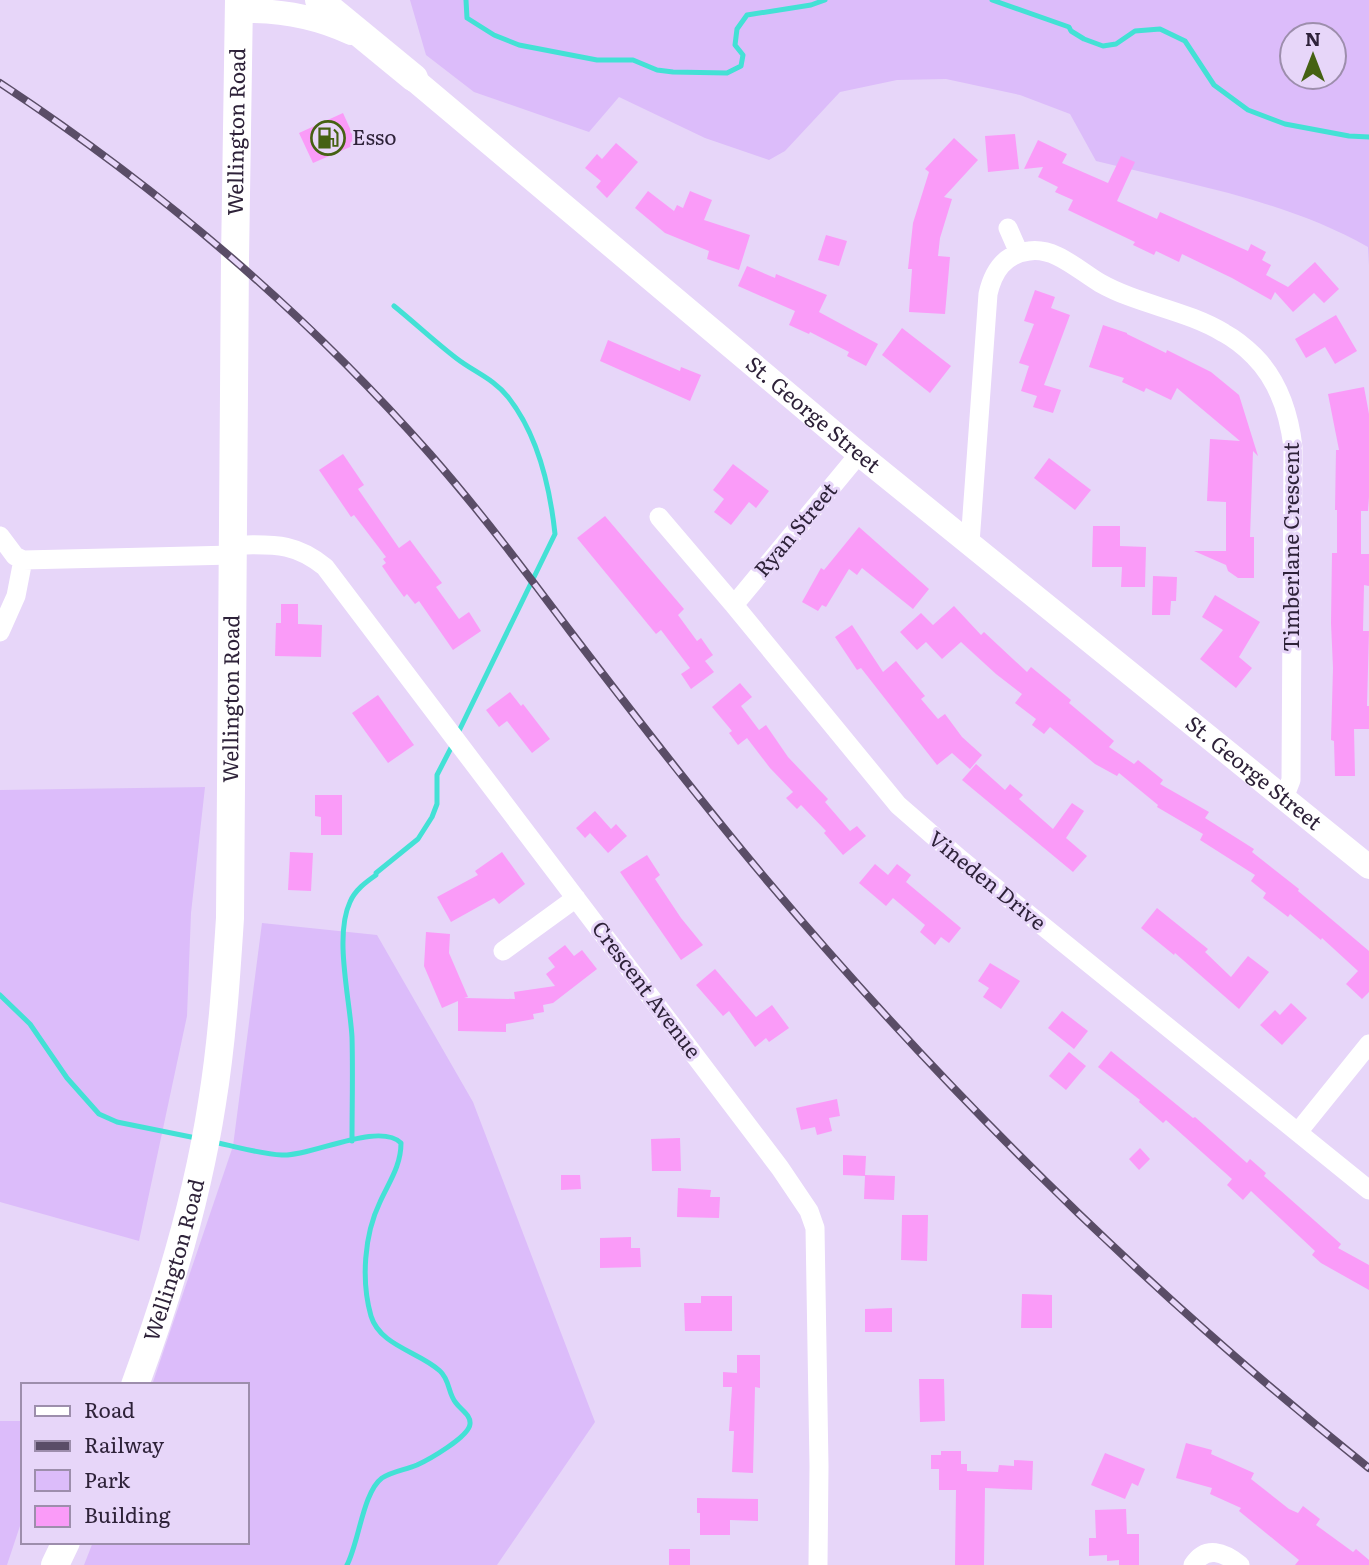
<svg xmlns="http://www.w3.org/2000/svg" width="1369" height="1565" font-family="Literata,serif">
  <style>
    .green { fill: #dcbcfa; fill-rule: evenodd }
    .lines { fill: none; stroke-linecap: round; stroke-linejoin: round }
    .stream { stroke: #43e1d5; stroke-width: 5 }
    .building { fill: #fa9bf8 }
    .minor { stroke: #fff; stroke-width: 19 }
    .tertiary { stroke: #fff; stroke-width: 24 }
    .secondary { stroke: #fff; stroke-width: 28 }
    .rail-casing { stroke: #5a4d67; stroke-width: 8 }
    .rail { stroke: #e7d6f9; stroke-width: 5; stroke-dasharray: 16; stroke-linecap: butt }
    .labels { text-anchor: middle; stroke-width: 6; stroke-linejoin: round; paint-order: stroke }
    .street-label { font-size: 21px; fill: #2e2239; stroke: #e7d6f9 }
    .poi-label { font-size: 21px; fill: #2e2239; stroke: #e7d6f9; text-anchor: start }
  </style>
  <rect width="100%" height="100%" fill="#e7d6f9"/>
  <!-- green -->
  <path class="green" d="M410,0H1369V265L1368,247C1285,200 1188,184 1096,161L1070,114L1020,95L946,79L897,80L840,92L785,151L769,160L705,138L619,97L589,132L474,92L426,55ZM1292,35H1334V77H1292Z
    M205,787L191,913L187,1016L139,1241L0,1202V790Z
    M262,923L377,935L473,1102L595,1422L497,1565H84L93,1542H247V1385H152L233,1146Z
    M0,1421H23V1517L7,1565H0Z"/>
  <g class="lines">
    <!-- stream -->
    <path class="stream" d="M466,0L467,18L494,35L519,45L597,60H633L657,70L673,72L727,73L741,66L743,55L735,45L737,29L747,15L811,5L825,0
      M992,0L1069,27L1071,31L1084,39L1103,46L1116,44L1135,31L1160,29L1185,41L1214,85L1248,110L1285,124L1349,136L1369,137
      M394,306C415,323 435,342 456,358C474,372 494,379 508,397C538,435 550,487 555,534L457,735
      M0,995L30,1024L67,1078L99,1114L117,1122L196,1138
      M352,1141C352,1106 353,1072 352,1037C350,1000 334,936 350,902C355,890 366,882 376,875V873L418,839L432,817L437,804V775L453,744
      M213,1142C235,1146 259,1154 282,1155C310,1157 379,1121 401,1143C401,1166 389,1182 380,1202C364,1235 361,1281 371,1316C380,1346 420,1352 440,1371C450,1380 448,1394 456,1403C461,1410 471,1415 470,1424C469,1437 428,1460 417,1465C405,1470 393,1471 382,1478C363,1492 359,1542 347,1565"/>
  </g>
  <!-- building -->
  <path class="building" d="M343,113L357,144L313,163L299,133Z
    M1015,134L1019,169L988,172L985,136Z
    M954,138L978,160L944,197L952,199L940,238L938,256L950,257L945,314L909,312L912,269H908L913,223L929,172L925,169Z
    M1038,140L1067,154L1062,163L1108,183L1121,156L1135,162L1117,201L1157,219L1160,212L1248,251L1251,244L1266,252L1262,260L1271,265L1266,275L1288,287L1315,262L1339,289L1324,303L1314,293L1293,312L1275,292L1271,300L1232,278L1182,254L1179,262L1156,251L1154,255L1133,245L1135,242L1068,210L1073,200L1055,192L1058,187L1038,177L1043,167L1024,169Z
    M616,143L638,162L607,198L596,187L601,181L585,168L597,154L602,159Z
    M648,191L674,211L677,205L683,208L690,191L712,200L704,220L750,235L739,270L707,259L709,251L665,233L635,208Z
    M826,235L847,241L839,266L818,260Z
    M747,266L775,278L776,274L827,295L819,312L878,344L866,366L847,356L849,352L810,332L809,334L789,325L795,311L738,286Z
    M1035,290L1055,297L1051,308L1070,315L1044,385L1061,390L1053,413L1033,407L1037,396L1021,391L1029,366L1019,363L1034,324L1024,321Z
    M1336,315L1357,351L1335,364L1325,347L1306,358L1295,339Z
    M1103,325L1127,333V334L1166,353L1167,350L1211,372L1239,395L1258,456L1253,451L1250,537H1254V578H1238L1228,571L1226,565L1194,551H1226V502L1207,501L1210,439L1240,441L1177,388L1171,400L1146,388L1144,392L1122,382L1124,378L1089,367Z
    M902,328L951,366L930,393L882,355Z
    M608,340L680,371L681,367L701,375L690,401L600,361Z
    M1364,387L1369,414V497L1368,511H1361V554H1369V586L1364,585L1363,631H1369L1367,706H1369V729H1354L1355,776H1335L1334,741L1331,740L1333,668L1331,623L1332,553H1337V510H1335L1336,450H1339L1328,394Z
    M343,454L364,485L358,489L399,548L410,540L442,583L436,587L459,619L469,612L481,631L453,650L419,601L415,604L407,594L404,597L393,582L382,566L386,563L383,559L386,557L354,515L351,517L319,470Z
    M1049,458L1091,490L1075,510L1034,478Z
    M733,464L769,491L756,508L749,502L731,525L714,512L724,499L713,490Z
    M605,516L684,609L678,615L697,641L701,638L713,655L705,661L714,672L691,689L681,674L690,668L661,630L656,634L577,538Z
    M1093,526H1120V546L1146,547L1145,587H1121L1122,567H1092Z
    M859,527L929,589L913,609L862,568L857,575L849,569L826,607L822,605L818,611L802,602L821,568L824,570Z
    M1153,576L1177,577L1176,601H1171L1170,615H1152Z
    M1215,595L1260,622L1239,657L1252,668L1236,688L1200,659L1223,630L1202,617Z
    M281,604H298V624L322,625L321,657L275,656L276,623H281Z
    M954,606L981,635L984,632L1027,672L1031,667L1071,700L1069,703L1114,741L1109,747L1134,764L1138,760L1163,780L1160,784L1209,812L1205,818L1254,849L1252,852L1299,889L1298,891L1369,951V992L1362,999L1346,984L1358,971L1322,938L1321,940L1290,914L1288,917L1263,898L1266,893L1251,881L1255,875L1200,840L1203,834L1157,807L1158,805L1119,773L1117,776L1095,764L1050,727L1044,734L1032,725L1036,719L1015,703L1022,694L996,674L961,642L942,659L926,642L917,650L900,632L921,613L933,625Z
    M852,625L883,672L896,661L925,696L921,699L938,719L945,714L962,737L982,755L970,769L952,753L937,765L861,668L857,670L835,637Z
    M740,683L752,697L741,706L759,730L766,725L788,757L828,799L825,802L850,831L857,826L866,836L843,855L824,833L826,831L801,805L797,809L786,798L793,792L770,768L747,738L738,745L729,733L732,731L712,707Z
    M510,692L521,706L523,704L550,739L532,753L507,721L499,727L486,710Z
    M378,695L414,745L388,763L352,713Z
    M976,764L1005,790L1010,784L1023,795L1019,799L1053,829L1072,803L1084,811L1066,838L1087,856L1073,872L962,780Z
    M315,795H342V835H321V817L315,816Z
    M595,811L611,829L616,824L627,836L608,853L590,833L585,838L576,828Z
    M290,852L313,853L311,891L288,890Z
    M502,852L525,884L499,904L494,898L451,922L437,897L478,875L475,871Z
    M647,855L660,875L655,879L681,918L703,945L681,960L620,872Z
    M875,864L888,875L897,864L911,875L906,882L961,928L949,943L941,937L935,945L920,932L925,925L893,898L886,906L859,883Z
    M1157,908L1208,949L1205,952L1231,977L1248,956L1269,972L1239,1009L1175,953L1174,955L1141,928Z
    M426,932L450,934L449,953L468,997L464,998L515,999L514,992L555,986L546,974L555,967L548,958L565,945L574,956L582,950L597,969L553,1003L543,1005L544,1012L533,1014L534,1019L506,1024V1032L458,1031V1001L442,1008L424,966Z
    M990,963L1020,981L1001,1009L983,997L989,988L978,981Z
    M715,969L756,1017L772,1005L789,1028L769,1042L766,1038L755,1047L729,1011L723,1016L696,985Z
    M1291,1003L1307,1018L1282,1045L1260,1025L1275,1010L1280,1015Z
    M1062,1011L1088,1031L1074,1049L1048,1028Z
    M1111,1051L1193,1118L1195,1117L1247,1163L1250,1159L1266,1173L1264,1176L1341,1244L1338,1248L1369,1265V1290L1321,1263L1312,1255L1315,1251L1251,1191L1243,1200L1227,1185L1232,1179L1166,1120L1163,1123L1139,1102L1140,1100L1098,1067Z
    M1069,1052L1086,1066L1066,1090L1049,1076Z
    M837,1099L840,1116L829,1118L832,1131L817,1135L815,1127L801,1130L796,1108Z
    M680,1138L681,1171H652L651,1139Z
    M1140,1148L1150,1159L1139,1170L1129,1159Z
    M843,1155L866,1156L865,1175L895,1176L894,1200L864,1199L865,1176L843,1175Z
    M561,1175H580L581,1189L561,1190Z
    M678,1188L711,1190L710,1197H720L719,1218L677,1217Z
    M902,1215H928L927,1261L901,1260Z
    M631,1237V1248H640L641,1267L600,1268V1238Z
    M1022,1294L1052,1295V1328H1021Z
    M701,1296H732V1331H685L684,1303H701Z
    M892,1308V1332H865V1309Z
    M737,1355H760V1388L755,1387L753,1473L732,1472L734,1431H729L732,1387H723V1372L737,1373Z
    M919,1379H944L945,1421L920,1422Z
    M1186,1443L1212,1450L1211,1454L1254,1473L1251,1479L1289,1509L1298,1513L1303,1506L1320,1519L1316,1525L1353,1552L1356,1549L1369,1560V1565H1295L1299,1560L1239,1511L1241,1508L1210,1494L1212,1488L1176,1478Z
    M941,1451H961V1464H967V1471L998,1472L999,1465L1014,1466V1460L1033,1461L1032,1490L985,1488L984,1565H955L956,1490H939V1469H931V1455H941Z
    M1105,1453L1145,1469L1138,1486L1132,1483L1125,1499L1091,1485Z
    M697,1498L758,1499V1521L730,1520V1535H700V1513H697Z
    M1126,1509L1127,1534H1139V1565H1119V1560L1107,1561V1555L1089,1556V1538H1096L1095,1510Z
    M669,1549H690V1565H669Z"/>
  <g class="lines">
    <!-- minor -->
    <path class="minor" d="M1008,228L1019,253
      M659,517L734,605L898,805L960,859L1369,1190
      M0,536L15,556L23,560L233,555
      M970,543L988,294C993,272 1004,254 1029,251C1055,247 1078,270 1100,283C1139,305 1186,310 1224,333C1235,339 1245,347 1254,356C1279,381 1289,413 1293,447L1291,780L1284,798
      M233,545C271,545 293,541 325,567L780,1168L809,1211L815,1228L819,1466L818,1565
      M734,605L859,454
      M0,632L16,596L23,560
      M503,951L576,898
      M1298,1132L1369,1044
      M1193,1565C1206,1545 1224,1552 1240,1565"/>
    <!-- tertiary -->
    <g class="tertiary">
      <path d="M239,11C278,10 315,16 351,33"/>
      <path id="s1" d="M398,66L859,454L1369,867"/>
    </g>
    <!-- secondary -->
    <g class="secondary">
      <path d="M319,0L414,78"/>
      <path id="s2" d="M135,1385C169,1293 197,1200 212,1103C222,1042 226,980 230,918L235,259L239,0"/>
      <path d="M55,1565L66,1542"/>
    </g>
    <!-- rail casing -->
    <g class="rail-casing">
      <path id="rail" d="M0,83C159,188 304,311 430,454C480,511 525,571 570,631C634,715 698,798 765,878C947,1094 1148,1292 1369,1468"/>
    </g>
    <!-- rail -->
    <use href="#rail" class="rail"/>
  </g>
  <!-- icons -->
  <defs>
    <g id="fuel-ring" transform="scale(1.75)"><circle r="9.5" fill="#e7d6f9" stroke="#456113" stroke-width="1.5"/><path d="M-5.5-6h7V0h2V4h1.3V-2.5L3-4.5l.8-.8L6-3V5H2.5V1h-1V6h-7ZM-4.2-4.7v3.2H.2V-4.7Z" fill="#456113"/></g>
  </defs>
  <g fill-rule="evenodd">
    <use href="#fuel-ring" x="328" y="138"/>
  </g>
  <g class="labels">
    <!-- street labels -->
    <g class="street-label">
      <text dy="7" stroke="none"><textPath href="#s2" startOffset="1265">Wellington Road</textPath></text>
      <text dy="7" stroke="none"><textPath href="#s1" startOffset="542">St. George Street</textPath></text>
      <text transform="translate(796 530) rotate(-50)" y="7">Ryan Street</text>
      <text transform="translate(1292 547) rotate(-90)" y="7">Timberlane Crescent</text>
      <text dy="7" stroke="none"><textPath href="#s2" startOffset="698">Wellington Road</textPath></text>
      <text dy="7" stroke="none"><textPath href="#s1" startOffset="1110">St. George Street</textPath></text>
      <text transform="translate(987 881) rotate(39)" y="7">Vineden Drive</text>
      <text transform="translate(646 990) rotate(53)" y="7">Crescent Avenue</text>
      <text dy="7" stroke="none"><textPath href="#s2" startOffset="131">Wellington Road</textPath></text>
    </g>
    <!-- poi labels -->
    <g class="poi-label">
      <text x="352" y="145">Esso</text>
    </g>
  </g>
  <!-- legend -->
  <rect x="21" y="1383" width="228" height="161" fill="#e7d6f9" stroke="#9d8eac" stroke-width="2"/>
  <rect x="35" y="1406" width="35" height="10" fill="#ffffff" stroke="#9d8eac" stroke-width="2"/>
  <text x="84" y="1418" font-size="21" fill="#2e2239">Road</text>
  <rect x="35" y="1441" width="35" height="10" fill="#5a4d67" stroke="#9d8eac" stroke-width="2"/>
  <text x="84" y="1453" font-size="21" fill="#2e2239">Railway</text>
  <rect x="35" y="1470" width="35" height="21" fill="#dcbcfa" stroke="#9d8eac" stroke-width="2"/>
  <text x="84" y="1488" font-size="21" fill="#2e2239">Park</text>
  <rect x="35" y="1506" width="35" height="21" fill="#fa9bf8" stroke="#9d8eac" stroke-width="2"/>
  <text x="84" y="1523" font-size="21" fill="#2e2239">Building</text>
  <!-- north arrow -->
  <g transform="translate(1313 56)"><circle r="33" fill="#e7d6f9" stroke="#9d8eac" stroke-width="2"/>
  <path d="M0-5L12 26L0 18L-12 26Z" fill="#456113"/>
  <text y="-10" font-size="19" font-weight="bold" text-anchor="middle" fill="#2e2239">N</text>
  </g>
</svg>
